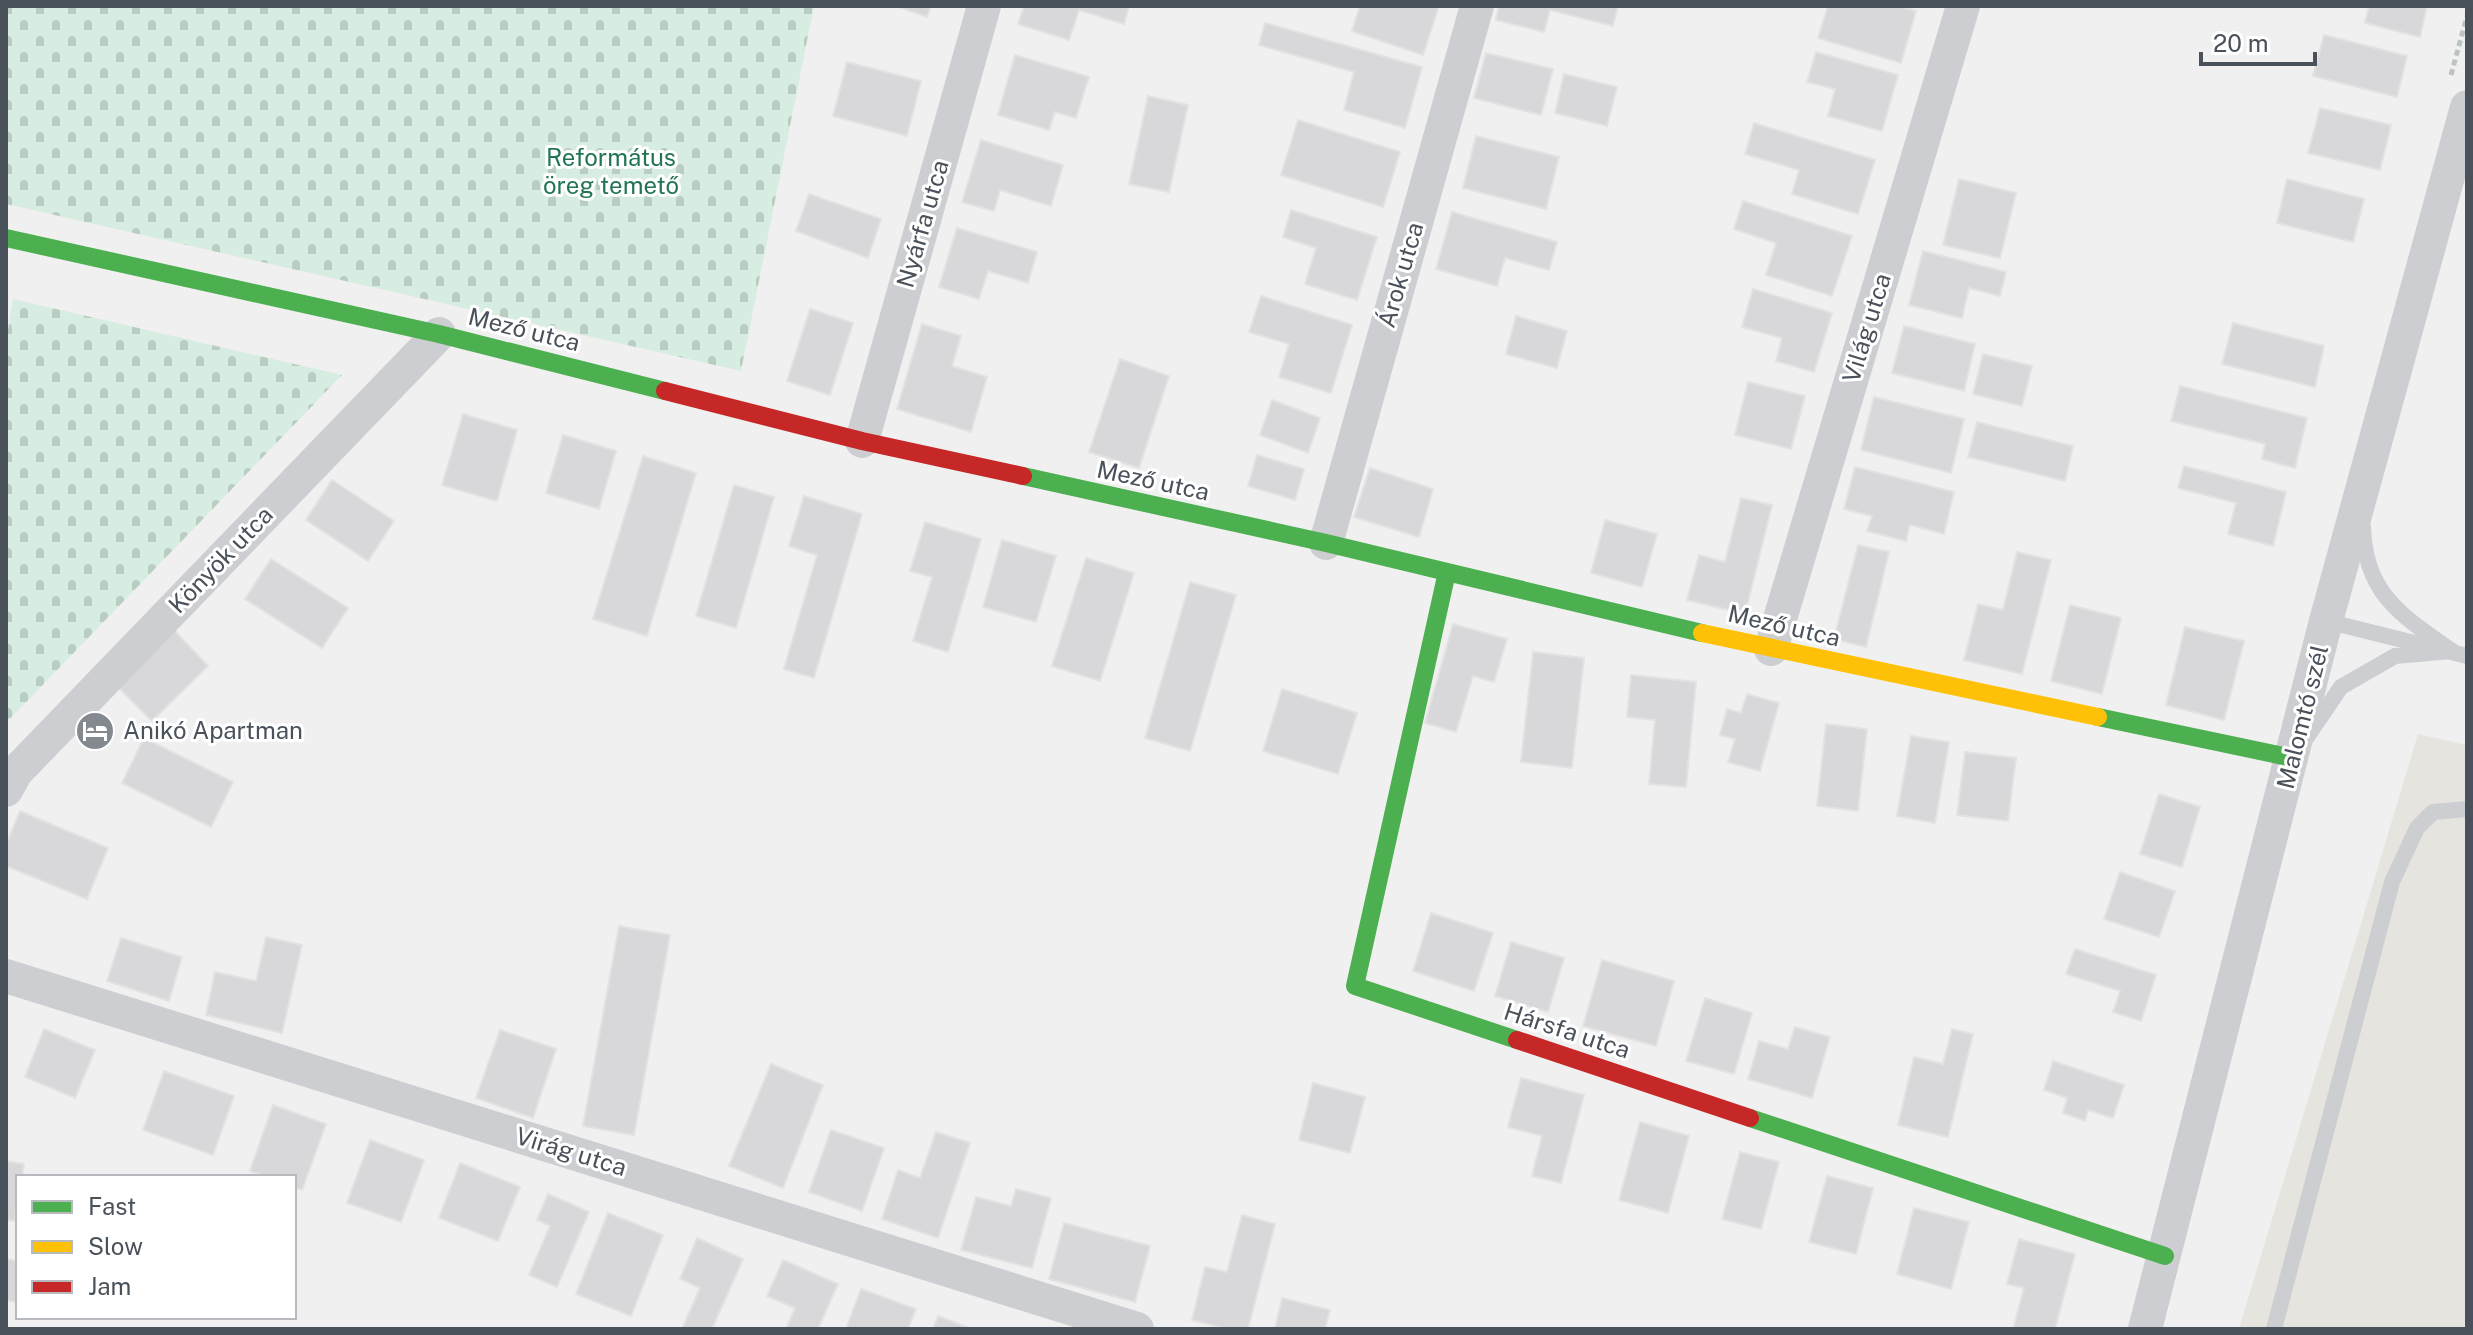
<svg xmlns="http://www.w3.org/2000/svg" width="2473" height="1335" font-family="'Public Sans',sans-serif">
  <style>
    .commercial { fill: #e5e4de }
    .cemetery { fill: url(#cemetery-stones) }
    .building { fill: #d8d8da; stroke: #e2e2e3; stroke-width: 2 }
    .lines { fill: none; stroke-linecap: round; stroke-linejoin: round }
    .path { stroke: #bbc4c2; stroke-width: 5; stroke-dasharray: 6 4; stroke-linecap: butt }
    .lane { stroke: #ccced1; stroke-width: 16 }
    .street { stroke: #ccced1; stroke-width: 34 }
    .fast { stroke: #4caf50; stroke-width: 18 }
    .slow { stroke: #ffc107; stroke-width: 18 }
    .jam { stroke: #c62828; stroke-width: 18 }
    .labels { text-anchor: middle; stroke-width: 6; stroke-linejoin: round; paint-order: stroke }
    .park-label { font-size: 24px; fill: #217552; stroke: #fff }
    .street-label { font-size: 24px; fill: #49515b; stroke: #fff }
    .poi-label { font-size: 24px; fill: #49515b; stroke: #fff; text-anchor: start }
  </style>
  <defs>
    <pattern id="cemetery-stones" width="16" height="16" patternUnits="userSpaceOnUse" patternTransform="scale(2)"><rect width="16" height="16" fill="#d7ede1"/><path d="M2 7V4a2 2 0 0 1 4 0v3zM10 15v-3a2 2 0 0 1 4 0v3z" fill="#bacdc3"/></pattern>
  </defs>
  <rect width="100%" height="100%" fill="#f1f0f0"/>
  <!-- commercial -->
  <path class="commercial" d="M2418,734L2467,745V1329H2239Z"/>
  <!-- cemetery -->
  <path class="cemetery" d="M6,6H814L741,371L6,204Z
    M13,299L342,375L6,723V342Z"/>
  <!-- building -->
  <path class="building" d="M896,6H931L927,17Z
    M1024,6H1129L1124,24L1079,10L1069,40L1018,24Z
    M1360,6H1439L1423,55L1352,31Z
    M1499,6H1618L1613,26L1550,10L1544,32L1496,20Z
    M1828,6H1898L1916,11L1901,63L1818,38Z
    M2369,6H2427L2420,37L2365,23Z
    M1265,23L1422,67L1405,128L1344,110L1354,72L1259,45Z
    M2324,35L2407,56L2397,97L2313,76Z
    M1816,52L1898,75L1882,131L1828,116L1835,89L1807,82Z
    M1486,53L1553,69L1541,115L1474,98Z
    M1015,55L1089,77L1076,118L1055,112L1049,130L998,115Z
    M847,62L921,81L907,136L833,116Z
    M1564,74L1617,87L1607,126L1555,113Z
    M1148,96L1188,105L1169,192L1129,184Z
    M2320,108L2391,125L2380,170L2308,153Z
    M1298,120L1400,152L1383,207L1281,175Z
    M1754,123L1875,160L1858,214L1792,194L1799,170L1745,154Z
    M1476,136L1559,157L1546,209L1463,188Z
    M981,140L1063,165L1051,206L1000,190L994,211L962,202Z
    M1959,179L2016,193L2000,258L1943,245Z
    M2287,179L2364,199L2353,242L2277,223Z
    M809,194L881,219L868,258L796,231Z
    M1743,201L1852,236L1832,296L1766,275L1776,243L1734,229Z
    M1291,210L1377,237L1357,300L1305,284L1316,248L1283,237Z
    M1452,212L1557,242L1549,270L1505,258L1497,286L1436,269Z
    M957,228L1037,252L1028,283L988,271L979,299L939,287Z
    M1923,251L2006,272L2000,296L1969,288L1962,318L1909,305Z
    M1753,289L1832,313L1814,372L1776,361L1782,338L1742,327Z
    M1261,296L1352,325L1331,393L1279,377L1289,344L1249,332Z
    M810,309L853,323L830,395L787,381Z
    M1516,316L1567,331L1557,368L1506,354Z
    M2233,323L2324,346L2315,387L2222,364Z
    M922,324L961,336L952,366L987,377L971,432L897,409Z
    M1904,326L1975,344L1964,391L1892,373Z
    M1983,354L2032,366L2022,406L1973,394Z
    M1120,359L1169,376L1139,468L1089,452Z
    M1748,382L1805,396L1791,449L1735,435Z
    M2180,386L2307,418L2295,468L2262,459L2265,444L2171,421Z
    M1874,397L1964,419L1951,473L1861,450Z
    M1272,400L1320,418L1308,453L1260,435Z
    M463,414L517,430L497,501L442,485Z
    M1977,422L2073,446L2065,481L1968,457Z
    M563,435L616,451L599,509L546,493Z
    M1257,455L1304,469L1295,500L1248,486Z
    M643,456L696,473L647,636L593,619Z
    M2184,466L2286,492L2273,546L2228,534L2236,503L2178,488Z
    M1855,467L1954,492L1944,534L1910,525L1906,541L1867,531L1872,516L1844,509Z
    M1370,468L1433,489L1419,537L1354,517Z
    M332,480L394,521L368,561L306,520Z
    M734,485L774,497L736,628L696,616Z
    M804,496L862,514L814,678L784,669L817,555L789,546Z
    M1741,498L1772,505L1745,614L1687,600L1699,555L1725,562Z
    M1605,520L1657,534L1642,587L1591,573Z
    M925,522L981,539L948,652L913,641L932,577L910,571Z
    M1002,540L1056,556L1036,622L983,607Z
    M1858,545L1889,552L1866,647L1834,639Z
    M2017,552L2051,560L2022,674L1964,660L1978,604L2003,610Z
    M1086,558L1134,573L1100,681L1052,666Z
    M271,559L348,608L322,648L245,599Z
    M1190,582L1236,595L1190,751L1145,738Z
    M2070,605L2121,618L2102,694L2051,681Z
    M1453,624L1507,639L1494,682L1473,676L1456,732L1425,723Z
    M2185,627L2244,641L2224,720L2166,705Z
    M173,629L208,666L152,721L116,685Z
    M1533,652L1584,658L1572,768L1521,762Z
    M1631,675L1696,682L1686,787L1649,784L1655,720L1627,717Z
    M1282,689L1357,713L1338,774L1263,751Z
    M1747,694L1779,703L1760,771L1728,762L1735,739L1720,735L1727,709L1741,713Z
    M1826,724L1867,729L1858,811L1817,806Z
    M1911,736L1949,742L1935,823L1897,816Z
    M144,738L233,782L211,827L122,783Z
    M1965,752L2016,758L2008,821L1957,815Z
    M2159,794L2200,807L2182,867L2140,854Z
    M20,811L108,848L87,899L6,866V845Z
    M2120,872L2175,891L2159,937L2104,919Z
    M1431,913L1493,933L1474,991L1413,971Z
    M619,926L670,935L634,1135L583,1126Z
    M266,937L302,945L282,1033L206,1015L215,972L256,981Z
    M121,938L182,957L169,1001L107,981Z
    M1511,942L1564,958L1548,1012L1495,996Z
    M2075,949L2156,975L2141,1021L2113,1012L2120,991L2066,974Z
    M1602,960L1674,981L1656,1046L1583,1026Z
    M1705,998L1752,1013L1734,1074L1686,1061Z
    M1795,1027L1830,1037L1812,1098L1748,1079L1759,1041L1788,1049Z
    M44,1029L95,1050L75,1098L25,1077Z
    M1952,1029L1973,1034L1948,1137L1898,1125L1914,1057L1943,1064Z
    M500,1030L556,1049L533,1118L476,1098Z
    M2053,1061L2124,1085L2113,1118L2088,1110L2085,1121L2063,1113L2067,1098L2044,1090Z
    M771,1064L823,1085L783,1188L729,1166Z
    M164,1071L234,1096L213,1155L143,1130Z
    M1521,1078L1584,1095L1561,1183L1532,1176L1542,1136L1508,1127Z
    M1313,1083L1365,1097L1350,1153L1299,1140Z
    M273,1105L326,1124L302,1190L294,1187V1177H267L250,1171Z
    M1640,1122L1689,1136L1668,1213L1619,1200Z
    M831,1130L884,1148L862,1211L809,1192Z
    M936,1132L970,1143L938,1238L882,1219L898,1170L920,1178Z
    M370,1140L424,1160L401,1222L347,1203Z
    M1740,1152L1779,1162L1761,1229L1722,1219Z
    M6,1161L24,1164L22,1177H18L15,1221L6,1220Z
    M460,1163L520,1187L498,1241L439,1218Z
    M1827,1176L1873,1188L1856,1254L1809,1242Z
    M1016,1189L1051,1198L1032,1268L961,1250L976,1197L1011,1206Z
    M548,1194L589,1212L557,1287L529,1275L550,1226L537,1220Z
    M1914,1208L1969,1222L1951,1289L1897,1274Z
    M608,1213L663,1235L631,1316L576,1294Z
    M1242,1215L1275,1224L1248,1329H1227L1192,1320L1205,1267L1227,1272Z
    M1064,1223L1150,1246L1135,1302L1049,1279Z
    M697,1238L743,1259L712,1329H682L700,1288L680,1279Z
    M2019,1239L2075,1254L2055,1329H2013L2024,1288L2007,1284Z
    M6,1259L18,1261V1303L6,1300Z
    M783,1260L838,1284L818,1329H786L795,1308L767,1296Z
    M861,1289L916,1309L908,1329H846Z
    M1282,1298L1330,1310L1325,1329H1275Z
    M938,1316L972,1329H933Z"/>
  <g class="lines">
    <!-- path -->
    <path class="path" d="M2451,75L2467,16"/>
    <!-- lane -->
    <path class="lane" d="M2363,527C2365,594 2401,615 2452,651
      M2326,621L2467,656
      M2307,737L2341,687L2395,656L2452,651
      M2274,1329L2392,882L2417,828L2433,812L2467,809"/>
    <!-- street -->
    <path class="street" d="M862,441L984,6
      M1326,543L1477,6
      M1771,649L1963,6
      M6,790L16,772L439,334
      M6,976L1137,1329
      M2145,1329L2326,621L2467,107"/>
    <!-- fast -->
    <path class="fast" d="M6,238L439,334L665,391
      M1023,476L1326,543L1702,633
      M1447,572L1355,986L1517,1040
      M2098,717L2293,758
      M1750,1118L2165,1256"/>
    <!-- slow -->
    <path class="slow" d="M1702,633L2098,717"/>
    <!-- jam -->
    <path class="jam" d="M665,391L862,441L1023,476
      M1517,1040L1750,1118"/>
  </g>
  <!-- icons -->
  <defs>
    <g id="hotel-disc" transform="scale(2)"><circle r="9.5" fill="#84898f" stroke="#fff"/><path d="M-6-4.5h1.5V1H6V5H4.5V3h-9V5H-6ZM-4 0a1.8 1.8 0 1 1 3.6 0ZM.5 0V-2.5h3Q6-2.5 6 0Z" fill="#fff"/></g>
  </defs>
  <g fill-rule="evenodd">
    <use href="#hotel-disc" x="95" y="731"/>
  </g>
  <g class="labels">
    <!-- park labels -->
    <g class="park-label">
      <text x="611" y="166">Református<tspan x="611" dy="28">öreg temető</tspan></text>
    </g>
    <!-- street labels -->
    <g class="street-label">
      <text transform="translate(923 224) rotate(-74)" y="8">Nyárfa utca</text>
      <text transform="translate(1401 275) rotate(-74)" y="8">Árok utca</text>
      <text transform="translate(1867 328) rotate(-73)" y="8">Világ utca</text>
      <text transform="translate(524 330) rotate(14)" y="8">Mező utca</text>
      <text transform="translate(1153 481) rotate(12)" y="8">Mező utca</text>
      <text transform="translate(221 560) rotate(-46)" y="8">Könyök utca</text>
      <text transform="translate(1784 626) rotate(13)" y="8">Mező utca</text>
      <text transform="translate(2303 717) rotate(-76)" y="8">Malomtó szél</text>
      <text transform="translate(1567 1031) rotate(18)" y="8">Hársfa utca</text>
      <text transform="translate(571 1152) rotate(17)" y="8">Virág utca</text>
    </g>
    <!-- poi labels -->
    <g class="poi-label">
      <text x="123" y="739">Anikó Apartman</text>
    </g>
  </g>
  <!-- border -->
  <rect width="2473" height="1335" fill="none" stroke="#49515b" stroke-width="16"/>
  <!-- legend -->
  <rect x="16" y="1175" width="280" height="144" fill="#ffffff" stroke="#b6b9bd" stroke-width="2"/>
  <rect x="32" y="1201" width="40" height="12" fill="#4caf50" stroke="#b6b9bd" stroke-width="2"/>
  <text x="88" y="1215" font-size="24" fill="#49515b">Fast</text>
  <rect x="32" y="1241" width="40" height="12" fill="#ffc107" stroke="#b6b9bd" stroke-width="2"/>
  <text x="88" y="1255" font-size="24" fill="#49515b">Slow</text>
  <rect x="32" y="1281" width="40" height="12" fill="#c62828" stroke="#b6b9bd" stroke-width="2"/>
  <text x="88" y="1295" font-size="24" fill="#49515b">Jam</text>
  <!-- scale -->
  <path d="M2201 52v12h114v-12" fill="none" stroke="#49515b" stroke-width="4"/>
  <text x="2213" y="52" font-size="24" fill="#49515b" stroke="#ffffff" stroke-width="6" paint-order="stroke">20 m</text>
</svg>
